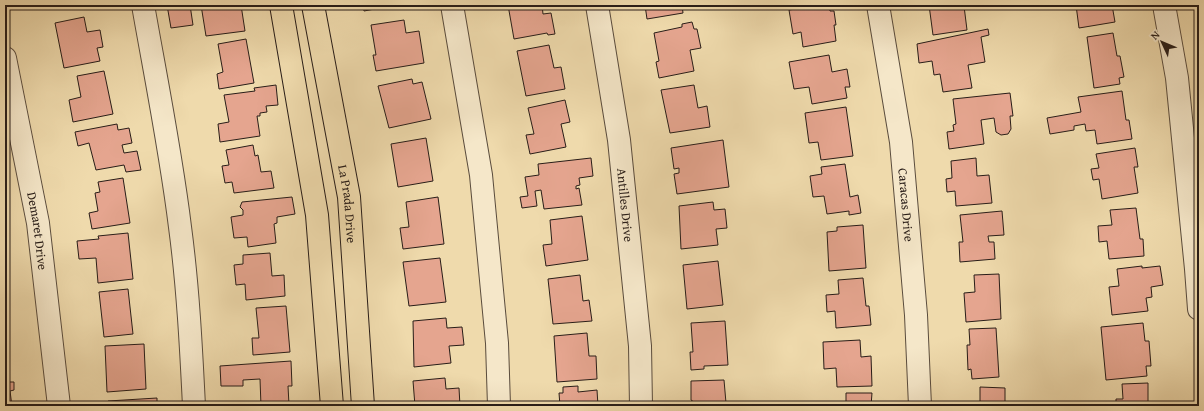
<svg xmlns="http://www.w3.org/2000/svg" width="1204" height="411" font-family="'Gentium Book Plus',serif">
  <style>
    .building { fill: #e5a58f; stroke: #281d18 }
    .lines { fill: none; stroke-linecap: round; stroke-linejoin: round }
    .minor-casing { stroke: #5a4c3d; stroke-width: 24 }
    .major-casing { stroke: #281d18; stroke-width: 24 }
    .minor { stroke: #f5e7c9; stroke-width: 22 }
    .major { stroke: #efdaac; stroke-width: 22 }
    .labels { text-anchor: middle; stroke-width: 3; stroke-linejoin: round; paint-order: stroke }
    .street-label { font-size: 13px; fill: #281d18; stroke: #f5e7c9 }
  </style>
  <rect width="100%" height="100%" fill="#efdaac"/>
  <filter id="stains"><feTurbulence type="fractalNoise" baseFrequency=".005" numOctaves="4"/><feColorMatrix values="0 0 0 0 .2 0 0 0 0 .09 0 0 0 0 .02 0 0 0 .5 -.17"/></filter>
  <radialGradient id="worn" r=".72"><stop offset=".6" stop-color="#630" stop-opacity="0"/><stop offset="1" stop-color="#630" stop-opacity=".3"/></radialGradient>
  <!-- building -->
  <path class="building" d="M167,5H190L193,25L171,28Z
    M201,5H241L245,31L206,36Z
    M363,5H396L364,11Z
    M508,5H542L543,14L551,13L555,34L548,35L547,33L514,39Z
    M645,5H682L683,13L647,19Z
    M801,5H829L830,11H834L836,25H834L836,41L803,47L801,32L793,34L789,10L802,8Z
    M929,5H973L964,6L967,30L933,35Z
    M1076,5H1112L1115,22L1079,28Z
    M84,17L87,32L100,30L103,47L97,48L100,61L64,68L55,23Z
    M404,20L406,33L419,31L424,63L376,71L373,55H376L371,25Z
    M692,22L694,29H697L701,48L690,50L694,71L659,78L656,62L659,61L654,33L682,27V24Z
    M988,29L989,35L981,37L985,62L968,65L972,88L943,92L940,74L934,75L932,61L919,63L917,44Z
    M1113,33L1117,56H1120L1124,77L1119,78L1120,84L1094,88L1087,37Z
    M246,39L254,83L219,89L217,74L223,72L218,44Z
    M549,45L554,68L561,67L565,89L526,96L517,51Z
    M829,55L832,72L847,69L850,87H845L847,98L812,104L809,87L794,89L789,62Z
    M104,71L113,114L73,122L69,100L81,97L77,76Z
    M412,79L413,84L422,82L431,119L389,128L378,86Z
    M276,85L278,105L266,106L267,112L260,113V116H257L260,136L220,142L218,124L229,122L224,95L255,91L254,88Z
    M694,85L698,108L707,106L710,127L670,133L661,90Z
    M1122,91L1126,120H1129L1132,139L1097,144L1095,130L1086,131L1085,124L1074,126V130L1050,134L1047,118L1081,112L1078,97Z
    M1010,93L1013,116H1010L1011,129L1008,134L1001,135L996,132L994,118L981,120L984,144L949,149L947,132L954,131L953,125L956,124L953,99Z
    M565,100L570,122L561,124L566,147L530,154L526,135L534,134L528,108Z
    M846,107L853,156L821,160L818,142L809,143L805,113Z
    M117,124L118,130L129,128L132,143L122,145L124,153L137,151L141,170L126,172L124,165L96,170L89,143L78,146L75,132Z
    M426,138L433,181L398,187L391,144Z
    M723,140L729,187L677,194L674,174L679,173V168L674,169L671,148Z
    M253,145L255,156L258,155L261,172L271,171L274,188L234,193L232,182L225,183L222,166L229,165L226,150Z
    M1135,148L1138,167H1134L1138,193L1102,199L1099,179L1093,180L1091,169L1099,168L1096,154Z
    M591,158L593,176L579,178L580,185L576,186V189L579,188L582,205L544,209L541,190L535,191L537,206L522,208L520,197L528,196L525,177L539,175L538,164Z
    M976,158L977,176L989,175L992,203L956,206L955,191L947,192L946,179L952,178L951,161Z
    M845,164L850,197L858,195L861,213L849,215V211L827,214L824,196L813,197L810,176L822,174L821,167Z
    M123,178L130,223L92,229L89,213L98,211L95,193L100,192L98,182Z
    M292,197L295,214L277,217V223L274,224L276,243L248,247L247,237L234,238L231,217L243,215V210L240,207L242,202Z
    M438,197L444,244L403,249L400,228L409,227L406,202Z
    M713,202L714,210L725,209L727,228L716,229L718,245L681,249L679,206Z
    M1136,208L1140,239H1143L1144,256L1109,259L1107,241L1099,242L1098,226L1112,225L1110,210Z
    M1002,211L1004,235L988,236L989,242H994L995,259L960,262L959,242H963L960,215Z
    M582,216L588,260L546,266L543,245L552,244L550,220Z
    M863,225L866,268L829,271L827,232L837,231V227Z
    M128,233L133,279L98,283L96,258L79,259L77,241L99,239L98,236Z
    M270,253L272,276L284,275L285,296L246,300L245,284L236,285L234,265L243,264V255Z
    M440,258L446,302L409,306L403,262Z
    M718,261L723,305L687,309L683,265Z
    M1142,266V268L1160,266L1163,285L1151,287L1152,297L1146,298L1148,311L1112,315L1109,287L1119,286L1117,269Z
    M999,274L1001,319L966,322L964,293L975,292L974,275Z
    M580,275L583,301L589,300L592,321L553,324L548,279Z
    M863,278L866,306H869L871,325L836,328L835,311L827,312L826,295L839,294L838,280Z
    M128,289L133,334L104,337L99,292Z
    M286,306L290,352L253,355L252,338H259L256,308Z
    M446,318L447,328L462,327L464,345L449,346L451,363L414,367L413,321Z
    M725,321L728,365L704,366V369L691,370L690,352H693L691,323Z
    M5,322L8,353H5Z
    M1143,323L1145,341H1149L1151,366H1146L1147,376L1106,380L1101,327Z
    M996,328L999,377L972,379L971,369L968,370L967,345H970L969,329Z
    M587,333L589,356H596L597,379L557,382L554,336Z
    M860,340L861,357L871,356L872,386L837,387L836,368L824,369L823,342Z
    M144,344L146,389L107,392L105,346Z
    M291,361L292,386H288L289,405L261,406L260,379L243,380V386H221L220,366Z
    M5,362H7L9,382H14V390L10,391L12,406H5Z
    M445,378L446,389L459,388L460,406H415L413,381Z
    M724,380L726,403L735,402V406H695L694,402L691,400V381Z
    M1148,383V406H1116V399H1123L1122,384Z
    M578,386V392L597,390L598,406H560L559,393H563V387Z
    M980,387L1005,388V406H980Z
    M846,393H872L871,406H846Z
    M157,398V406H108V401Z"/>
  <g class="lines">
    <!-- minor casing -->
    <g class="minor-casing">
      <g id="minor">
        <path d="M143,5C156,79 171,153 180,227C188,287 191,346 194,406"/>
        <path d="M452,5L481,175L497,343L499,406"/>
        <path id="s1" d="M597,5L619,140L640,346L641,406"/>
        <path id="s2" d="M878,5L901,142L916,315L920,406"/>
        <path d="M1164,5L1177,78L1196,269L1199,309"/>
        <path id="s3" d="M5,58L38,223L59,406"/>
      </g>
    </g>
    <!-- major casing -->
    <g class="major-casing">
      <g id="major">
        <path d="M281,5L317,215L332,406"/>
        <path id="s4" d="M313,5L349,197L363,406"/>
      </g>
    </g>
    <!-- minor -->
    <use href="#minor" class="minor"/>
    <!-- major -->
    <use href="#major" class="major"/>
  </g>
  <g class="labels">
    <!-- street labels -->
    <g class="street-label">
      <text dy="5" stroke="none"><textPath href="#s4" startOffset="202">La Prada Drive</textPath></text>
      <text dy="5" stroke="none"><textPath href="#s1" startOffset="202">Antilles Drive</textPath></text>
      <text dy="5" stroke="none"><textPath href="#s2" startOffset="202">Caracas Drive</textPath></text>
      <text dy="5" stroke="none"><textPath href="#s3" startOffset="176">Demaret Drive</textPath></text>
    </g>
  </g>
  <!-- margin -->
  <rect width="1204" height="411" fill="none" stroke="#efdaac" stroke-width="20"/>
  <rect x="6" y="6" width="1192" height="399" fill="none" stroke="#281d18" stroke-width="2"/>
  <rect x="10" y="10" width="1184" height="391" fill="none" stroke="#281d18"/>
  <!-- north arrow -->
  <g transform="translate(1162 42) rotate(314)" stroke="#f5e7c9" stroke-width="3" paint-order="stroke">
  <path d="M0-3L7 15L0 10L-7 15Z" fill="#281d18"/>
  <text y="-6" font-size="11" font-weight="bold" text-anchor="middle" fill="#281d18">N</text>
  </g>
  <rect width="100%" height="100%" filter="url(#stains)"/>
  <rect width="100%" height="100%" fill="url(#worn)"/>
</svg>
